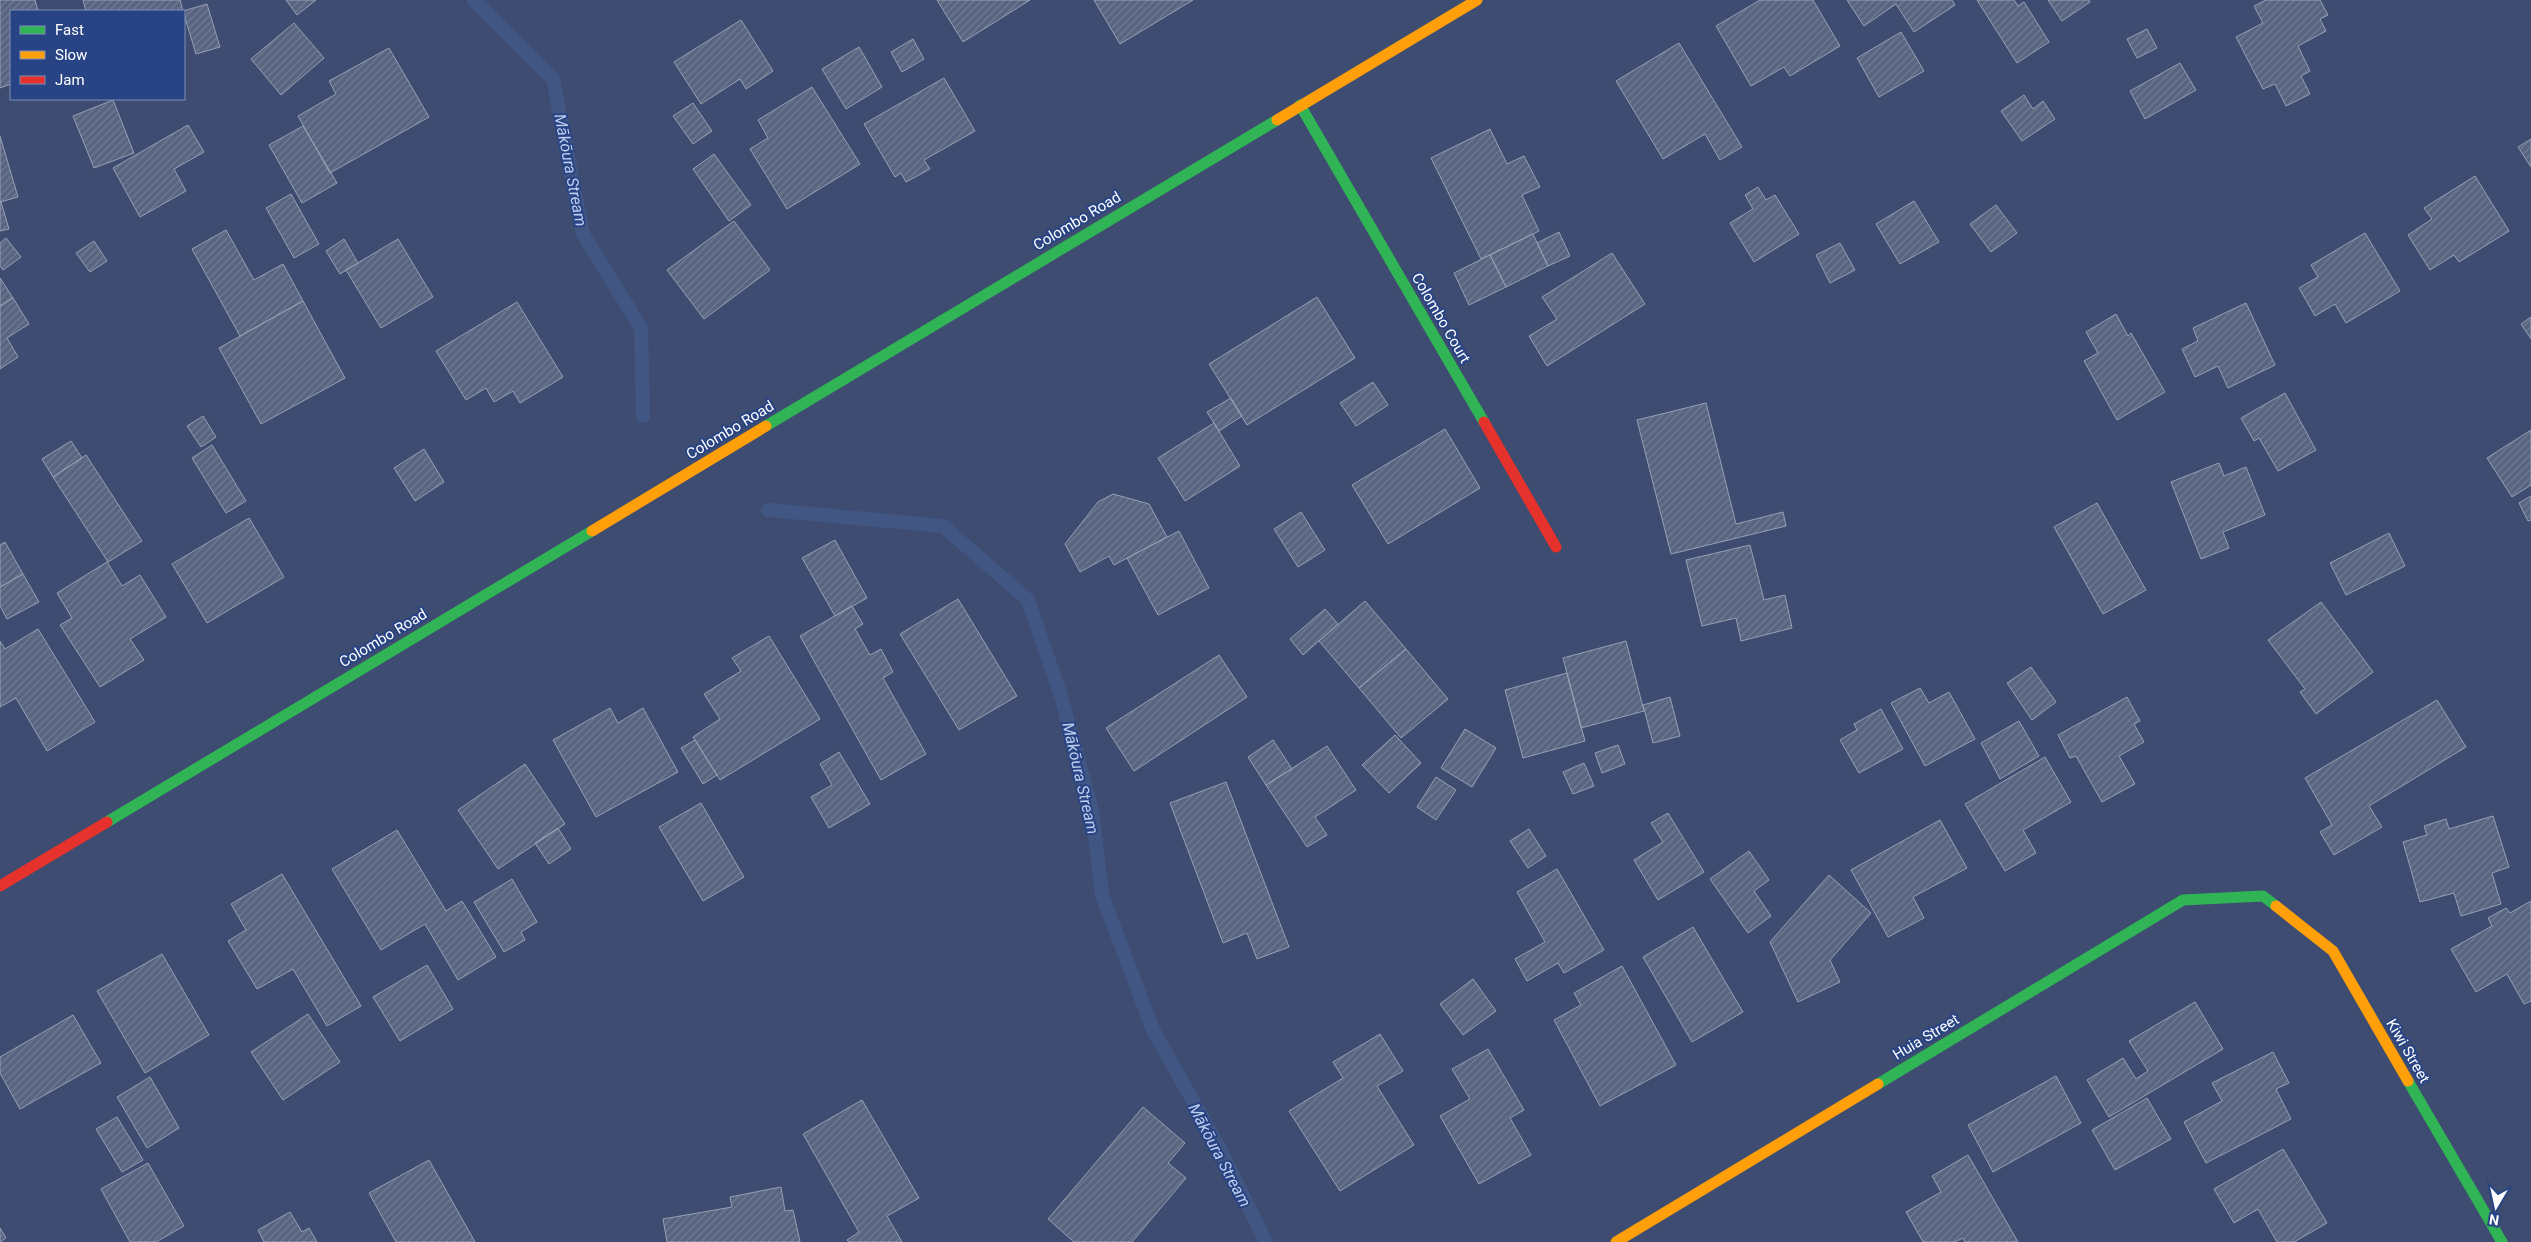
<svg xmlns="http://www.w3.org/2000/svg" width="2531" height="1242" font-family="Roboto,sans-serif">
  <style>
    .lines { fill: none; stroke-linecap: round; stroke-linejoin: round }
    .stream { stroke: #425684; stroke-width: 14 }
    .building { fill: url(#building-hatch); stroke: #97a0b4 }
    .fast { stroke: #30b455; stroke-width: 11 }
    .slow { stroke: #ff9f0a; stroke-width: 11 }
    .jam { stroke: #e5322d; stroke-width: 11 }
    .labels { text-anchor: middle; stroke-width: 4; stroke-linejoin: round; paint-order: stroke }
    .street-label { font-size: 15px; fill: #fff; stroke: #284485 }
    .water-label { font-size: 16px; font-style: italic; fill: #beceef; stroke: #284485 }
  </style>
  <defs>
    <pattern id="building-hatch" width="6" height="6" patternUnits="userSpaceOnUse" patternTransform="scale(1.25)"><rect width="6" height="6" fill="#586480"/><path d="M-1 1l2-2M0 6l6-6M5 7l2-2" fill="none" stroke="#717b93"/></pattern>
  </defs>
  <rect width="100%" height="100%" fill="#3d4c70"/>
  <g class="lines">
    <!-- stream -->
    <path class="stream" d="M474,0L553,79L583,234L641,328L643,416
      M768,510L943,526L1028,600L1061,696L1092,810L1102,895L1153,1030L1220,1149L1266,1242"/>
  </g>
  <!-- building -->
  <path class="building" d="M0,0H35L38,11H11V84L0,88Z
    M83,0H180L183,11H86Z
    M286,0H316L297,15Z
    M937,0H1030L963,42Z
    M1094,0H1193L1120,44Z
    M1760,0H1813L1840,46L1790,76L1784,67L1751,86L1716,26Z
    M1847,0H1952L1955,5L1914,32L1896,4L1864,26Z
    M1977,0H2014L2018,6L2024,2L2049,42L2017,63Z
    M2048,0H2089L2090,2L2062,21Z
    M2266,0H2320L2328,15L2320,19L2326,31L2298,46L2310,71L2301,76L2310,94L2286,106L2275,84L2263,89L2236,37L2263,23L2254,6Z
    M207,4L220,47L196,54L183,11Z
    M741,20L773,71L746,89L740,79L701,104L674,62Z
    M294,23L324,58L281,95L251,59Z
    M2147,29L2157,48L2137,58L2127,39Z
    M1901,32L1924,71L1879,97L1857,58Z
    M913,39L924,59L902,72L891,52Z
    M1679,43L1742,147L1720,160L1705,134L1663,159L1616,81Z
    M859,47L882,87L846,109L822,69Z
    M389,48L429,117L330,173L298,116L336,94L329,81Z
    M2180,63L2196,90L2145,119L2130,91Z
    M944,78L975,131L924,160L930,169L906,182L901,173L895,177L864,124Z
    M812,87L860,164L787,209L750,149L768,138L758,120Z
    M2024,95L2033,109L2043,101L2055,119L2022,141L2001,111Z
    M113,100L134,153L94,168L73,116Z
    M693,103L712,131L693,144L673,116Z
    M188,125L204,152L174,169L186,191L140,217L113,168Z
    M303,126L337,183L302,203L269,145Z
    M1490,129L1507,164L1524,156L1540,187L1522,195L1539,231L1481,259L1431,158Z
    M0,136L18,197L0,202Z
    M2531,139V167L2518,147Z
    M714,154L751,205L729,221L693,169Z
    M2475,176L2509,231L2459,262L2454,255L2430,270L2408,235L2432,219L2424,208Z
    M1758,187L1766,200L1775,195L1799,234L1754,262L1730,223L1753,209L1745,195Z
    M291,194L319,244L294,258L266,208Z
    M1914,201L1939,242L1900,264L1876,224Z
    M1,202L9,229L0,231V202Z
    M1996,205L2017,233L1991,252L1970,224Z
    M734,221L770,270L704,319L667,270Z
    M226,230L254,280L283,264L303,301L240,336L192,249Z
    M1559,232L1570,256L1548,266L1537,243Z
    M2365,233L2400,291L2346,323L2335,304L2315,316L2299,288L2318,277L2311,265Z
    M1533,234L1548,266L1506,287L1490,255Z
    M6,238L21,257L3,270L0,266V243Z
    M344,239L358,263L340,274L326,251Z
    M398,239L433,297L381,328L346,270Z
    M94,241L107,261L90,272L76,253Z
    M1840,243L1855,270L1830,283L1816,255Z
    M1612,253L1645,304L1547,366L1529,336L1557,319L1542,297Z
    M1490,255L1506,287L1469,305L1454,273Z
    M0,278L13,298L0,306Z
    M1317,297L1355,358L1247,425L1209,364Z
    M13,298L29,324L7,338L18,357L0,369V306Z
    M303,301L345,378L261,424L219,348Z
    M517,302L563,377L520,403L513,391L494,402L486,388L466,400L436,351Z
    M2246,303L2275,365L2228,388L2218,366L2195,377L2182,349L2198,341L2193,328Z
    M2116,314L2128,336L2131,333L2165,392L2117,420L2084,361L2098,353L2086,332Z
    M2531,317V339L2521,324Z
    M1373,382L1388,405L1356,426L1340,403Z
    M2285,393L2316,450L2278,471L2259,438L2254,441L2241,418Z
    M1231,398L1242,416L1219,431L1207,412Z
    M1706,403L1736,524L1783,512L1786,526L1671,554L1637,420Z
    M203,416L216,437L201,447L187,426Z
    M1214,423L1240,466L1185,501L1158,458Z
    M1445,429L1480,488L1388,544L1352,485Z
    M2531,430V485L2512,497L2487,458Z
    M71,441L82,458L53,477L42,459Z
    M212,445L246,501L226,513L192,458Z
    M424,449L444,482L415,501L394,468Z
    M86,455L142,541L108,562L53,477Z
    M2219,463L2224,476L2246,467L2265,515L2223,532L2229,548L2201,559L2171,482Z
    M1113,494L1149,504L1167,537L1114,565L1109,556L1080,572L1065,544L1098,502Z
    M2531,496V520L2528,521L2519,503Z
    M2097,503L2146,590L2103,614L2054,527Z
    M1301,512L1325,550L1298,567L1274,529Z
    M249,518L284,577L207,623L172,564Z
    M1179,531L1209,588L1158,615L1127,558Z
    M2389,533L2405,566L2346,595L2330,563Z
    M835,540L867,598L835,616L802,558Z
    M5,542L23,574L0,587V545Z
    M1750,545L1764,600L1785,595L1792,628L1741,641L1736,618L1702,626L1686,560Z
    M107,562L122,586L140,575L166,617L130,639L144,660L100,687L60,625L72,618L57,593Z
    M23,574L39,602L7,619L0,606V587Z
    M958,599L1017,696L959,730L900,634Z
    M1365,601L1406,649L1359,688L1319,641Z
    M2321,602L2373,672L2316,714L2300,692L2305,689L2268,640Z
    M852,606L863,624L855,629L870,655L881,649L893,672L883,678L926,754L881,780L800,636Z
    M1325,609L1338,624L1303,655L1290,639Z
    M38,629L95,722L47,751L16,698L0,707V641L5,649Z
    M769,636L820,719L720,780L693,737L720,719L704,694L741,671L732,658Z
    M1626,641L1644,711L1581,728L1563,658Z
    M1406,649L1448,699L1401,738L1359,688Z
    M1219,655L1247,697L1134,771L1106,728Z
    M2031,667L2056,702L2032,720L2007,683Z
    M1567,673L1585,741L1523,758L1505,690Z
    M1920,688L1929,703L1949,692L1975,739L1925,766L1891,703Z
    M1670,697L1680,736L1653,743L1643,705Z
    M2127,697L2140,721L2134,724L2144,742L2119,756L2135,784L2102,802L2076,756L2070,758L2058,735Z
    M2437,700L2466,747L2369,806L2382,827L2334,855L2320,832L2332,825L2305,778Z
    M610,708L618,723L643,708L678,772L596,817L553,740Z
    M1881,709L1903,749L1859,773L1840,740L1857,730L1854,724Z
    M2019,721L2039,756L2000,779L1981,743Z
    M1465,729L1496,748L1472,787L1441,768Z
    M1395,735L1421,763L1389,793L1362,765Z
    M695,740L717,775L703,784L681,748Z
    M1273,740L1292,769L1266,785L1248,757Z
    M1618,745L1625,764L1602,773L1595,753Z
    M1327,746L1356,790L1315,817L1327,835L1307,847L1266,785Z
    M839,752L870,804L829,828L811,797L832,785L820,764Z
    M2045,757L2071,802L2023,830L2036,853L2005,871L1965,804Z
    M1584,763L1594,786L1573,794L1563,772Z
    M525,764L565,824L498,869L458,810Z
    M1436,777L1456,790L1436,820L1417,807Z
    M1226,782L1289,947L1257,959L1247,933L1223,943L1170,803Z
    M701,803L744,877L703,901L659,827Z
    M1668,813L1704,872L1658,900L1634,860L1663,842L1651,823Z
    M2493,816L2509,867L2492,873L2501,904L2461,916L2454,893L2420,902L2403,842L2427,835L2424,826L2446,819L2449,829Z
    M1940,820L1967,868L1913,897L1924,918L1888,937L1851,870Z
    M558,828L571,849L549,864L535,843Z
    M1529,829L1546,856L1528,868L1510,841Z
    M397,830L446,911L462,901L496,957L458,980L425,924L381,950L332,869Z
    M1749,851L1769,880L1754,891L1771,916L1748,933L1710,879Z
    M1557,869L1604,950L1564,973L1558,963L1527,981L1515,959L1545,942L1517,892Z
    M282,874L361,1006L327,1026L293,969L257,989L228,941L246,930L231,904Z
    M1829,875L1871,913L1830,960L1840,982L1798,1002L1770,942Z
    M512,879L537,922L521,932L525,940L504,952L474,902Z
    M2531,901V1001L2524,1004L2507,974L2476,992L2451,949L2492,926L2488,918L2506,908L2510,913Z
    M1693,927L1743,1012L1692,1042L1643,957Z
    M162,954L209,1035L145,1073L97,991Z
    M427,965L453,1009L400,1041L373,997Z
    M1622,966L1676,1065L1600,1106L1554,1020L1581,1005L1574,993Z
    M1473,979L1496,1011L1463,1035L1440,1004Z
    M2195,1002L2223,1049L2109,1117L2087,1080L2123,1058L2136,1079L2148,1071L2129,1041Z
    M308,1014L340,1062L283,1100L251,1052Z
    M73,1015L101,1063L20,1109L0,1073V1057Z
    M1380,1034L1403,1071L1377,1086L1414,1145L1340,1191L1289,1111L1343,1078L1333,1062Z
    M1488,1049L1524,1110L1510,1118L1531,1155L1479,1184L1440,1116L1470,1099L1452,1069Z
    M2273,1052L2289,1083L2276,1089L2291,1119L2206,1163L2184,1122L2222,1101L2212,1083Z
    M2056,1076L2081,1123L1993,1172L1968,1125Z
    M150,1077L179,1128L147,1148L117,1097Z
    M2147,1098L2171,1139L2115,1170L2092,1130Z
    M862,1100L919,1198L887,1216L902,1242H849L847,1240L859,1232L803,1134Z
    M1143,1107L1185,1143L1168,1163L1186,1178L1132,1242H1074L1048,1219Z
    M117,1117L143,1160L122,1172L96,1129Z
    M2283,1149L2327,1223L2294,1242H2277L2258,1209L2234,1223L2214,1189Z
    M1968,1155L2018,1242H1965L1963,1238L1955,1242H1923L1906,1212L1941,1192L1932,1176Z
    M429,1160L475,1242H396L369,1193Z
    M148,1163L184,1226L156,1242H130L101,1189Z
    M781,1187L785,1211L793,1210L800,1242H667L663,1219L732,1207L730,1197Z
    M290,1212L302,1232L309,1228L317,1242H264L258,1230Z
    M0,1228L6,1238L0,1242Z"/>
  <g class="lines">
    <!-- fast -->
    <path class="fast" d="M1300,105L1484,422
      M766,426L1277,120
      M107,822L592,531
      M2408,1081L2502,1242
      M1878,1084L2183,900L2263,896L2276,906"/>
    <!-- slow -->
    <path class="slow" d="M1277,120L1477,0
      M592,531L766,426
      M2276,906L2333,951L2408,1081
      M1616,1242L1878,1084"/>
    <!-- jam -->
    <path class="jam" d="M1484,422L1556,547
      M0,886L107,822"/>
  </g>
  <g class="labels">
    <!-- street labels -->
    <g class="street-label">
      <text transform="translate(1077 221) rotate(-31)" y="5">Colombo Road</text>
      <text transform="translate(1441 318) rotate(60)" y="5">Colombo Court</text>
      <text transform="translate(730 430) rotate(-31)" y="5">Colombo Road</text>
      <text transform="translate(383 638) rotate(-31)" y="5">Colombo Road</text>
      <text transform="translate(1926 1037) rotate(-31)" y="5">Huia Street</text>
      <text transform="translate(2408 1051) rotate(60)" y="5">Kiwi Street</text>
    </g>
    <!-- water labels -->
    <g class="water-label">
      <text transform="translate(571 170) rotate(79)" y="6">Mākōura Stream</text>
      <text transform="translate(1081 778) rotate(77)" y="6">Mākōura Stream</text>
      <text transform="translate(1220 1155) rotate(62)" y="6">Mākōura Stream</text>
    </g>
  </g>
  <!-- legend -->
  <rect x="10" y="10" width="175" height="90" fill="#284485" stroke="#7e8fb6"/>
  <rect x="20" y="26" width="25" height="8" fill="#30b455" stroke="#7e8fb6"/>
  <text x="55" y="35" font-size="15" fill="#ffffff">Fast</text>
  <rect x="20" y="51" width="25" height="8" fill="#ff9f0a" stroke="#7e8fb6"/>
  <text x="55" y="60" font-size="15" fill="#ffffff">Slow</text>
  <rect x="20" y="76" width="25" height="8" fill="#e5322d" stroke="#7e8fb6"/>
  <text x="55" y="85" font-size="15" fill="#ffffff">Jam</text>
  <!-- north arrow -->
  <g transform="translate(2496 1207) rotate(189)" stroke="#284485" stroke-width="4" paint-order="stroke">
  <path d="M0-4L9 19L0 12L-9 19Z" fill="#ffffff"/>
  <text y="-8" font-size="14" font-weight="bold" text-anchor="middle" fill="#ffffff">N</text>
  </g>
</svg>
